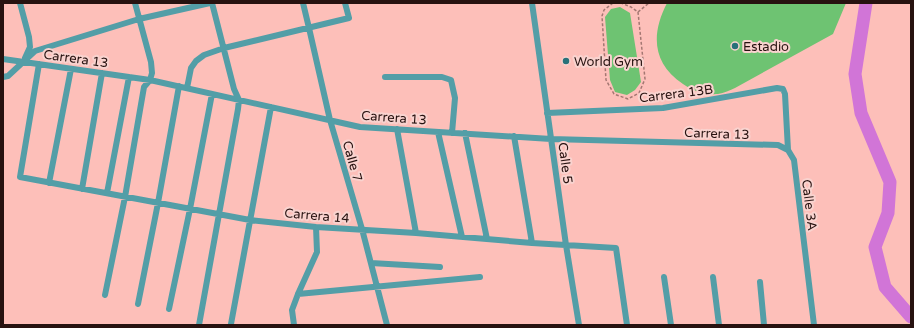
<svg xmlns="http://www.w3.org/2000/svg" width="914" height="328" font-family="'Varela Round',sans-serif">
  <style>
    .green { fill: #6ec372 }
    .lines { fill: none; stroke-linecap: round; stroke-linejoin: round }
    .river { stroke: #d175d7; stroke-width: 13 }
    .path { stroke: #a47772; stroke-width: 1.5; stroke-dasharray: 3 2; stroke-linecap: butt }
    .minor { stroke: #539ea7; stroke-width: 6 }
    .poi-dot { fill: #287179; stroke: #f9d3cf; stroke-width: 1.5 }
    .labels { text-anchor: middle; stroke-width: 4; stroke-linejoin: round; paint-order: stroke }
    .poi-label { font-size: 13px; fill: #271210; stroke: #f9d3cf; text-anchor: start }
    .street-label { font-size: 13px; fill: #271210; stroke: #f9d3cf }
  </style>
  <rect width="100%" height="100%" fill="#fdbfb9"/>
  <!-- green -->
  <path class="green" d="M667,3H846L833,34L735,88C730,90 724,93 718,94C705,95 693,91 683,84C652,63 651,34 667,3Z
    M620,7L630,13L641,82L635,90L627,95L615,92L610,80L605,17L611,9Z"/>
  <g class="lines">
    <!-- river -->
    <path class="river" d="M866,3L855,74L861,113L890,182L888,213L875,247L885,287L911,317"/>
    <!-- path -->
    <path class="path" d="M613,3L604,10L602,16L606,80L614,94L628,99L639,93L645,79L638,12L631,7L621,3
      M638,12L649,3"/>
    <!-- minor -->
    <path class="minor" d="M20,3L29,37L30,47L25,58
      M303,3L309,28L330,120L362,229L387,325
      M532,3L566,245L579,325
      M3,59L150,80L360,127L551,139L778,145L788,150
      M39,64L20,177L250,220L316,227L416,233L532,243L616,248L627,325
      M3,77L8,76L35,51L139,19L210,3
      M385,77H442L451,80L455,98L452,133
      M187,88L191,68L196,61L204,55L224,48L349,18L345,3
      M547,113L663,108L777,88L783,89L785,94L788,150L794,160L814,325
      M397,129L416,233
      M438,132L462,237
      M465,133L487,239
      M514,136L532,243
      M49,183L71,69
      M82,189L102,73
      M107,193L129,77
      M371,263L440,267
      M664,277L671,325
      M713,277L719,325
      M760,282L764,325
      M298,294L480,277
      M105,295L125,197L144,87L150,80L152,73L151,62L135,3
      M138,304L158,203L179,86
      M169,309L190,209L212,94
      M231,324L271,107
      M199,325L238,109L239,100L234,89L212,3
      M294,325L292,310L298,294L317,252L316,227"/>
  </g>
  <!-- markers -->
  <g class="poi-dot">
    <circle cx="735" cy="46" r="4"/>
    <circle cx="566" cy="61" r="4"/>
  </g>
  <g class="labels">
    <!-- poi labels -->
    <g class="poi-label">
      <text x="743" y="51">Estadio</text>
      <text x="574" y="66">World Gym</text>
    </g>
    <!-- street labels -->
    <g class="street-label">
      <text transform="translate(76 58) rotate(8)" y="5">Carrera 13</text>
      <text transform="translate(676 93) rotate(-7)" y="5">Carrera 13B</text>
      <text transform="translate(394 117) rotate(4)" y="5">Carrera 13</text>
      <text transform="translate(717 133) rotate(2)" y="5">Carrera 13</text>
      <text transform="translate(353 161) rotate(74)" y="5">Calle 7</text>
      <text transform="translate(566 163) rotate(82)" y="5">Calle 5</text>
      <text transform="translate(810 205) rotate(83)" y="5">Calle 3A</text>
      <text transform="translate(317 215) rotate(5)" y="5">Carrera 14</text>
    </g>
  </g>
  <!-- border -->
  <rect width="914" height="328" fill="none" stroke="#271210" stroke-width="8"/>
</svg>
